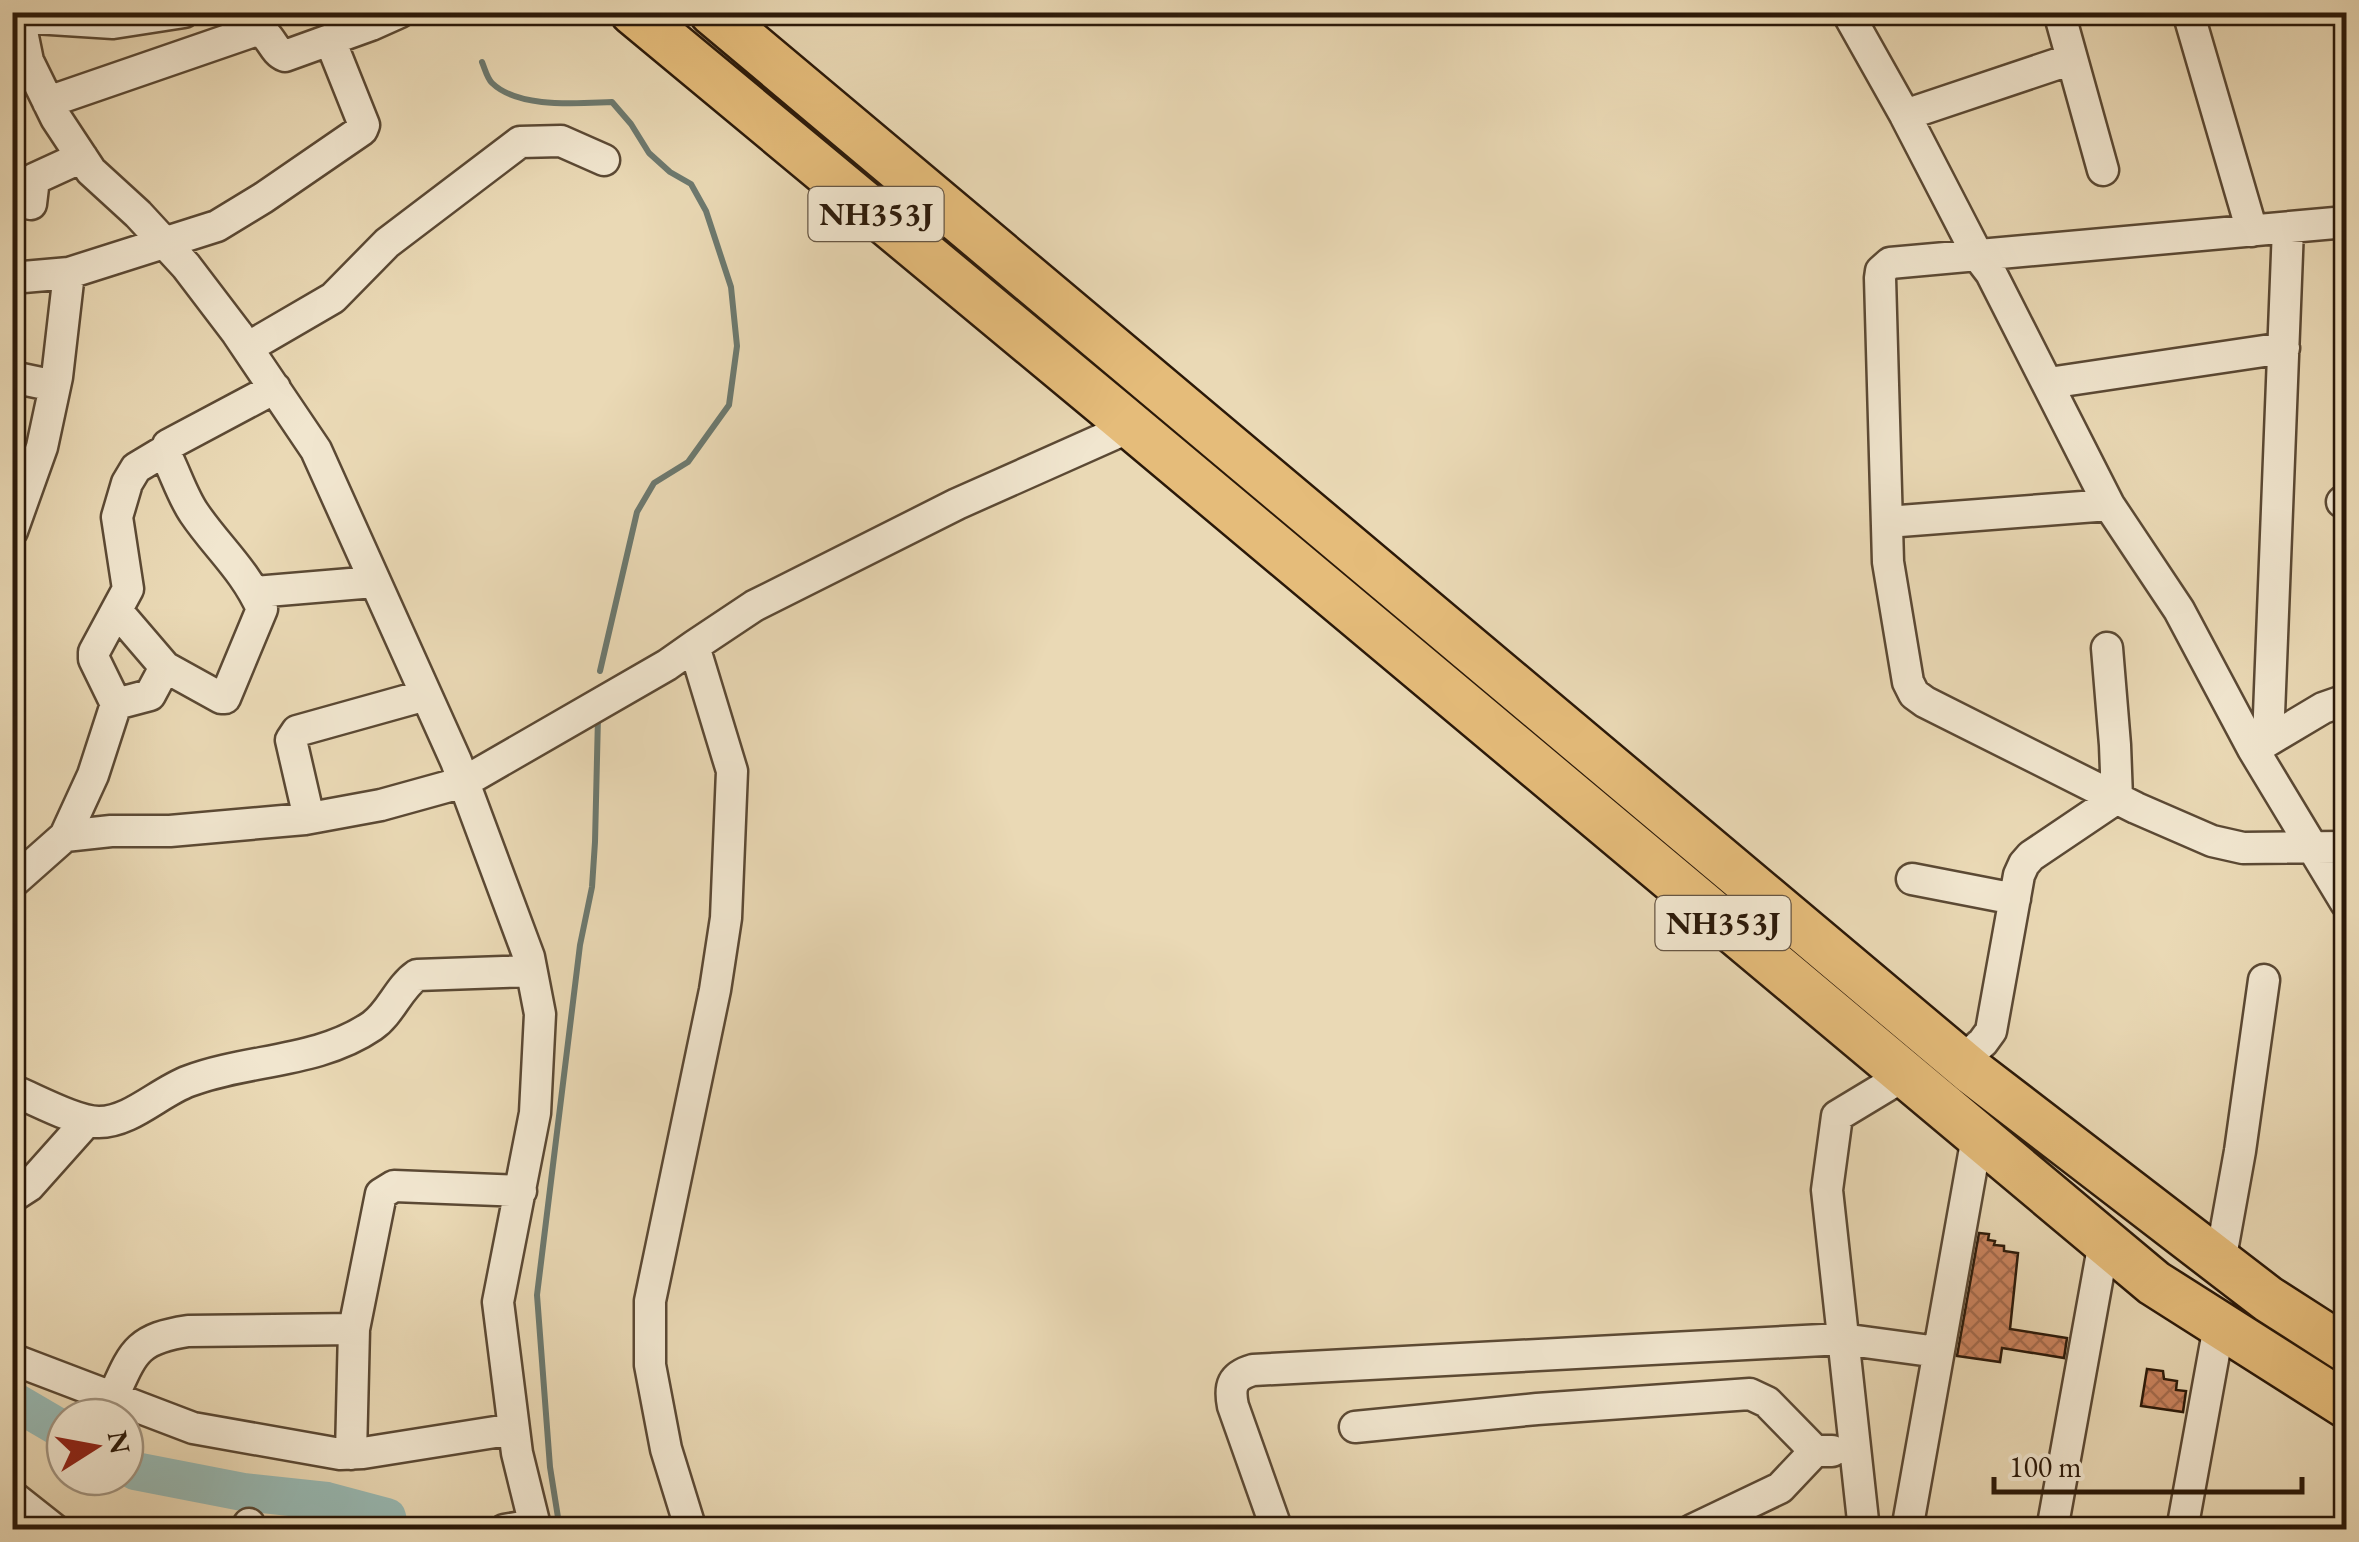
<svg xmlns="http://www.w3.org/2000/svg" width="2359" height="1542" font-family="'EB Garamond',serif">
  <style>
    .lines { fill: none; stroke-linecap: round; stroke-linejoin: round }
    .stream { stroke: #6c796f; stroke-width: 6 }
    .river { stroke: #98b9b3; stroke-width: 38 }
    .building { fill: url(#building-cross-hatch); stroke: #2b1909; stroke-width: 2.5 }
    .minor-casing { stroke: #5b4934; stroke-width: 35 }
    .highway-casing { stroke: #2b1909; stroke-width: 50 }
    .minor { stroke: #f1e6cf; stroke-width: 30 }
    .highway { stroke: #e5bc7a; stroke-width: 45 }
    .labels { text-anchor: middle; stroke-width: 8; stroke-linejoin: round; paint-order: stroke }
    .shield { fill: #f1e6cf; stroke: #665644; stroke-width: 2.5 }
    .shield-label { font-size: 32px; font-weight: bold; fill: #2b1909 }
  </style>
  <defs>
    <pattern id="building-cross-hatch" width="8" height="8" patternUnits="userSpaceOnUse" patternTransform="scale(2.5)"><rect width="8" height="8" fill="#cb845f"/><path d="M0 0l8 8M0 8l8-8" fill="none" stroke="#a56b4d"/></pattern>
  </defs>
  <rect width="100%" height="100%" fill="#ead9b5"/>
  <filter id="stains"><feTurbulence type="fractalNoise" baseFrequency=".002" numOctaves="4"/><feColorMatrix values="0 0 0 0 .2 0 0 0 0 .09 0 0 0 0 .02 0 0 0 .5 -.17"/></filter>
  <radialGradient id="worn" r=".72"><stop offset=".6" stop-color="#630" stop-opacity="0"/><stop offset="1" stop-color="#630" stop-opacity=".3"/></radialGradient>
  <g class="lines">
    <!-- stream -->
    <path class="stream" d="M482,62C485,69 487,78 492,83C519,109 578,103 612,102L631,124L649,153L670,172L691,184L706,211L731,287L737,346L729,405L688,462L654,483L637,512L600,671
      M560,1530L550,1467L537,1295L580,945L592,887L595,842L598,717"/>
    <!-- river -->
    <path class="river" d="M12,1400L65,1431
      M125,1465L135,1471L243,1492L327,1501L387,1517L390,1530"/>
  </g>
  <!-- building -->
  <path class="building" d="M1979,1233L1989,1234L1988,1240L1995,1241L1994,1245L2004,1246V1251L2018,1253L2010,1329L2067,1338L2064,1358L2002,1348L2000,1362L1957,1356Z
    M2147,1369L2163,1371L2164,1379L2177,1381L2176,1390L2186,1391L2183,1412L2141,1406Z"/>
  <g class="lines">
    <!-- minor casing -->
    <g class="minor-casing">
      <path id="minor" d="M18,12L28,61L56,118L91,171L138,214L186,266L237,333L316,450L456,761L529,957L540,1014L535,1113L498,1302L517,1453L536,1530
        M1847,12L1905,115L1978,256L1991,273L2109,505L2179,610L2253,749L2346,903
        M2059,12L2103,170
        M2188,12L2252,231
        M19,17L113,23L184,12
        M48,102L257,30C271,33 272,51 285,56L371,25L400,12
        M1905,115L2072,59
        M12,200L31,204L34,179L82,157
        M2346,222L1890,263L1881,271L1880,278L1888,562L1908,682L1914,694L1925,702L2136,808L2212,841L2243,848L2346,847
        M12,278L69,273L217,226L263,198L362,130L364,125L330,40
        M247,348L333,298L387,243L520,142L561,141L604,160
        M12,377L55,386
        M2049,383L2284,348
        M2342,502H2346
        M1887,522L2109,505
        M12,531L42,447L57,377L69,273
        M255,592L374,582
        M117,611L165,667L221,698H225L262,609C245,570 217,547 194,513C183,497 176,475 167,457L168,445L275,388
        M116,704L94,659V652L128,589L117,517L127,483L136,468L166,450
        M2268,740L2288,228
        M2256,748L2323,708L2346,700
        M309,818L291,740L297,731L426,695
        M65,836L93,775L116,704L150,695L165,667
        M1912,879L2015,899
        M12,883L65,836L111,831H170L305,819L381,805L464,782L667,665L694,646
        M1961,1062L1983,1042L1991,1031L2019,875L2024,864L2031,856L2117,798L2115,745L2107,648
        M12,1090C35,1099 76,1122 99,1122C131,1122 159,1092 189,1081C247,1059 318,1063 372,1026C391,1013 398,988 417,975L531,971
        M12,1197L29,1186L87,1121
        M2220,1262L2240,1151L2264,980
        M12,1359L193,1428L340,1454L363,1453L514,1429
        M112,1399C133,1353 135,1339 188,1331L354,1329
        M1355,1427L1537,1409L1750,1394L1767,1402L1815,1451
        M351,1454L354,1329L381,1194L394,1186L521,1191
        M12,1496L55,1530
        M245,1530L249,1524
        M504,1530L534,1525
        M691,1530L666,1449L650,1365V1301L715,990L726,918L732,771L694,646L754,606L957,504L1132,426
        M1277,1530L1233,1406C1229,1386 1232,1376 1253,1370L1842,1339L1938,1352
        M1692,1530L1780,1488L1815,1451H1832
        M1864,1530L1827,1190L1837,1116L1905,1075
        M1907,1530L1977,1137
        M2052,1530L2104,1242
        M2182,1530L2219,1326"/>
    </g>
    <!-- highway casing -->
    <g class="highway-casing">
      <path id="highway" d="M633,12L1118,415L2154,1283L2346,1405
        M712,12L1974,1073L2268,1299L2346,1349"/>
    </g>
    <!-- minor -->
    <use href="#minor" class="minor"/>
    <!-- highway -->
    <use href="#highway" class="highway"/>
  </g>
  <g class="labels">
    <!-- shield labels -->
    <g class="shield">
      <rect x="808.5" y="187" width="135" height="54" rx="8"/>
      <rect x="1655.5" y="896" width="135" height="54" rx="8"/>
    </g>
    <g class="shield-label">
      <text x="876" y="225">NH353J</text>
      <text x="1723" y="934">NH353J</text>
    </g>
  </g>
  <!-- margin -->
  <rect width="2359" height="1542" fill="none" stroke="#ead9b5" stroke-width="50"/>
  <rect x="15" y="15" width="2329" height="1512" fill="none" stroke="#2b1909" stroke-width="5"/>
  <rect x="25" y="25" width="2309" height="1492" fill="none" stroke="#2b1909" stroke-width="2.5"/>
  <!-- north arrow -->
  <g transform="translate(95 1447) rotate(79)"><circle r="48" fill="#f1e6cf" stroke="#a29480" stroke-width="2.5"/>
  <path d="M0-8L18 38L0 25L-18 38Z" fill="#8f2418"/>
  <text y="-15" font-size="28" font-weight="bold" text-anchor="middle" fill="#2b1909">N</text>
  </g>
  <!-- scale -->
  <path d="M1994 1477v15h308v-15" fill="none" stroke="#2b1909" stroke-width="5"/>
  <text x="2009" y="1477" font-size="30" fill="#2b1909" stroke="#f1e6cf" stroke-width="8" paint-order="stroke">100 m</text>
  <rect width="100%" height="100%" filter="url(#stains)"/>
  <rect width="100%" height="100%" fill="url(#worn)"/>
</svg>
